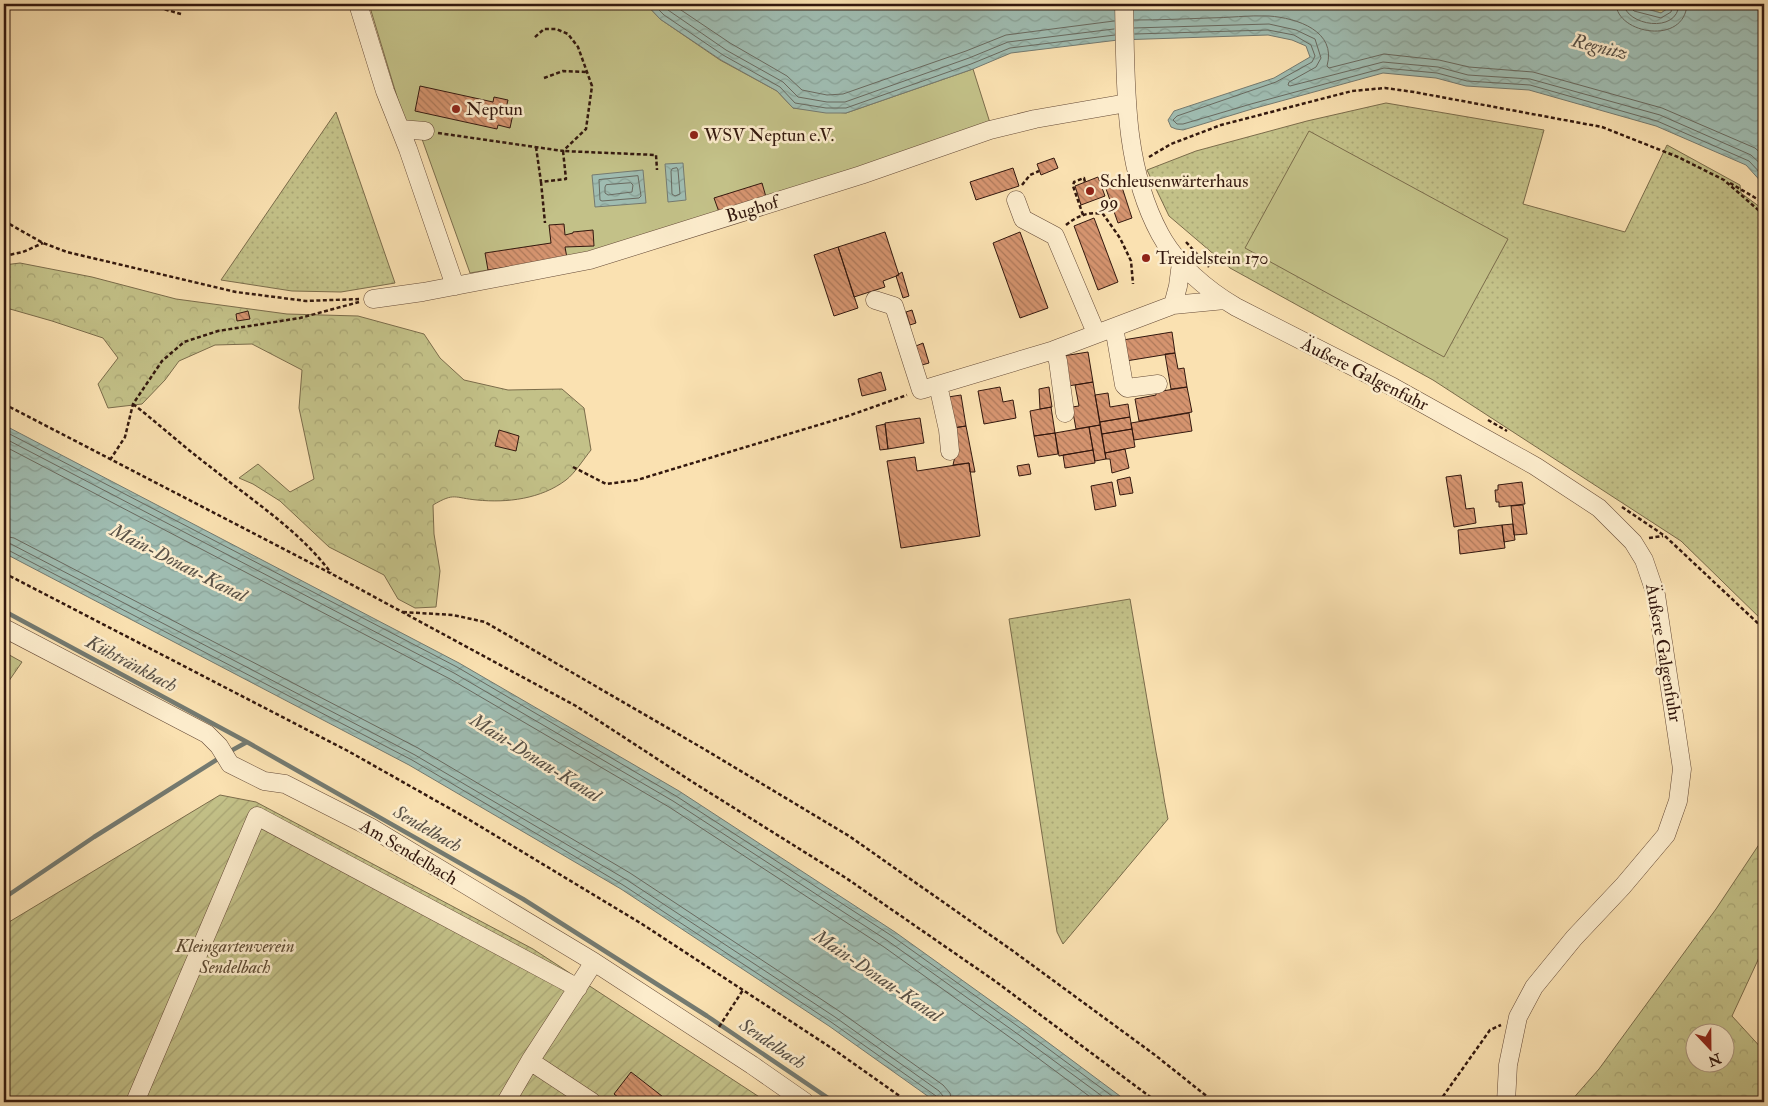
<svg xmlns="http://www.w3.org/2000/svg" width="1768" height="1106" font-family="'IM FELL Double Pica',serif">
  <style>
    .grass { fill: url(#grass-dots); stroke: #7b6c4b }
    .forest { fill: url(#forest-crowns); stroke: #7b6c4b; fill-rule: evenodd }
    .garden { fill: url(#garden-furrows); stroke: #7b6c4b }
    .pitch { fill: #c3c188; stroke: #7b6c4b }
    .water { fill: url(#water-waves); stroke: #747a70 }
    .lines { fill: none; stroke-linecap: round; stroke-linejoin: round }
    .shore { stroke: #696a60; stroke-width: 1 }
    .stream { stroke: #747a70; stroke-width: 4.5 }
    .building { fill: url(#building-back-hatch); stroke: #33180e }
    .minor-casing { stroke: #654a37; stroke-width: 19 }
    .path { stroke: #33180e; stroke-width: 2.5; stroke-dasharray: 4 2.5; stroke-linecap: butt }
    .minor { stroke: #fceccc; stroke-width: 18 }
    .poi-dot { fill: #8f2418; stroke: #fceccc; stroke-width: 2 }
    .labels { text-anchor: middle; stroke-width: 5; stroke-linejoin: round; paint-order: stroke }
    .poi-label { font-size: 18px; fill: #33180e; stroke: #fceccc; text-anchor: start }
    .street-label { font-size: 18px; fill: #33180e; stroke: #fceccc }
    .park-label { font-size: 18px; font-style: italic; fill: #5e4b33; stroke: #fceccc }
    .water-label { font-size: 19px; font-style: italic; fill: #595147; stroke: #fceccc }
  </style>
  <defs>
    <pattern id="grass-dots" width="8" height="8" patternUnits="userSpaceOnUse" patternTransform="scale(1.25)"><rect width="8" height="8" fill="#c3c188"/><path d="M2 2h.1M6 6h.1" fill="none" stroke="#a8a574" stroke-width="1.8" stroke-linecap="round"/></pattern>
    <pattern id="forest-crowns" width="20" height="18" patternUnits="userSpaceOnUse" patternTransform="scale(1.25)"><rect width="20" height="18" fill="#c3c188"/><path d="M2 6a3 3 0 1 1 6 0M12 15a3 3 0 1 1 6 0" fill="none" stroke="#a8a574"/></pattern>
    <pattern id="garden-furrows" width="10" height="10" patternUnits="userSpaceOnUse" patternTransform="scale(1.25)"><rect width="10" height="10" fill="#c3c188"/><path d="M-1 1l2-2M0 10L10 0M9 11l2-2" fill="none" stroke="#a8a574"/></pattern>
    <pattern id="water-waves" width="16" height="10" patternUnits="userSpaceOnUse" patternTransform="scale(1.25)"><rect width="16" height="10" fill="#9fbcb1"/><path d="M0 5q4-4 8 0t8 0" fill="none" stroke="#89a197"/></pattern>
    <pattern id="building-back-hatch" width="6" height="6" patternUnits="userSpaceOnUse" patternTransform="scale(1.25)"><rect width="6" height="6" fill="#d5946f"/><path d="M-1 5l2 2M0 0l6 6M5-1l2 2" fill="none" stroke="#ad785a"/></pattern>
  </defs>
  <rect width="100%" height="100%" fill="#fae1b1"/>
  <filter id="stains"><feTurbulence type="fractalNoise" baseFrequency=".004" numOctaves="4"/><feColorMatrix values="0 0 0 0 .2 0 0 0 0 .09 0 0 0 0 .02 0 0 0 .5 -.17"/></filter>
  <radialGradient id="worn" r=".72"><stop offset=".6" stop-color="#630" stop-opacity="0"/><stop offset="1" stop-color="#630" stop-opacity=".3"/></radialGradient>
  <!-- grass -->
  <path class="grass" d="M1386,103L1544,130L1523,204L1625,232L1667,145L1740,185L1741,193L1764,210V622L1681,541L1433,380L1230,268L1169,216L1147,170L1196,151L1307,121Z
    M336,112L395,283L341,292L292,291L221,280Z
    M1130,599L1156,752C1161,775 1163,797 1168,819L1063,944L1057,932L1009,619Z"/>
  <!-- forest -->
  <path class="forest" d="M1629,4H1668L1667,9L1661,13Z
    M20,263L92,277L176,299L287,314L358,316L424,334L440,358L464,380L508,390L562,389L584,408L591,450C583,460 575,473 566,480C541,499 507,503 477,500C454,498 455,492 433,505L434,534L440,571L436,607L415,608L398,599L384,575L329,547L280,501L253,484L239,478L258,464L290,492L314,479L299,408L302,370L252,344L215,345L179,361L165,380L142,404L108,408L98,384L118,358L103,338L52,321L10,309L4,311V265Z
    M4,652L22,662L4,688Z
    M1764,837V947L1732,1016L1764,1051V1102H1570L1599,1069L1716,909ZM1696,1034H1726V1064H1696Z"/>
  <!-- garden -->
  <path class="garden" d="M220,795L256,802L533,949L767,1102H4V925Z"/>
  <!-- pitch -->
  <path class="pitch" d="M369,4H646L660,19L720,60L777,91L793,108L846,113L973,69L991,126L589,253L470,273L422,139L426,125L404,120Z
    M1309,131L1508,239L1444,357L1245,248Z"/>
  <!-- water -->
  <path class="water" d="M646,4H1629L1661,13L1667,9L1668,4H1764V185L1746,165L1656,126L1529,90L1466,86L1436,78L1383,73L1252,109L1183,130L1176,129L1171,127L1168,120L1174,111L1274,78L1310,57L1306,46L1292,40L1268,35L1118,40L1011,53L973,69L846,113H826L793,108L777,91L721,60L660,19Z
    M683,163L686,200L668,202L665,164Z
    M643,170L646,203L595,207L592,175Z
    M4,425L459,663L679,791L895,932L1026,1026L1128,1102H936L829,1026L621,889L409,765L4,553Z"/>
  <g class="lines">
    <!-- shore -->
    <path class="shore" d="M653,4L664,15L723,55L780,87L795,103L826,108H846L971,64L1010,48L1115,35
      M661,4L668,10L726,50L783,82L798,97L827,102H845L969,58L1008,42L1114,29
      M672,4L730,43L787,76L802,90L827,95L843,94L966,51L1006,35L1114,21
      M1616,4C1617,34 1685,46 1687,4
      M1624,4C1625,25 1678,35 1679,4
      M1630,4L1631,8L1634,11L1661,18L1671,12L1673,4
      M1134,20C1159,20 1183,19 1208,18C1228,18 1249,15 1269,16C1297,18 1337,31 1327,66L1329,68L1384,54L1439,60L1469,67L1533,72L1662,108L1755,148L1764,156
      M1134,28L1269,24L1296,30L1315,39L1321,58L1316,67L1289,82L1288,85L1290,86L1383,62L1438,67L1468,75L1530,79L1660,115L1751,155L1764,167
      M1135,34L1268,30L1294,35L1311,45L1315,56L1312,62L1276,82L1177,116L1173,120L1177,124H1183L1251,104L1384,68L1437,73L1467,81L1530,85L1657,121L1749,161L1764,177
      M677,168L678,170L680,194L675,196L672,194L671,171L672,169Z
      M638,176L641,196L639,198L602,201L600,200L599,180Z
      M631,183L633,185L632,192L608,195L605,193V187L606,185Z
      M4,431L457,667L676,796L892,936L1023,1030L1120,1102
      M4,438L454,673L673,801L888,941L1019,1035L1110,1102
      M4,446L450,679L669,807L884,947L1015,1041L1097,1102
      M4,536L14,538L418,748L630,873L839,1011L943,1085L950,1093L952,1102
      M4,543L11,544L415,755L627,880L835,1017L939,1091L943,1096L944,1102
      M4,549L8,550L412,760L623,885L831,1022L936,1096L938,1102"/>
    <!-- stream -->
    <path class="stream" d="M4,611L247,742L523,899L707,1016L834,1102
      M227,753L247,742
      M4,898L94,837L221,757"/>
  </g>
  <!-- building -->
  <path class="building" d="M420,86L493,102L494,97L508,100L506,108L514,109L510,128L498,125L497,129L415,111Z
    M1054,158L1058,168L1041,175L1037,164Z
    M1013,168L1019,186L976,200L970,182Z
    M1098,177L1105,196L1081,205L1075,186Z
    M1120,181L1132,218L1118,223L1105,186Z
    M762,183L766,197L719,212L714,198Z
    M1094,218L1118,282L1098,290L1074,226Z
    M564,224L565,235L573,233V232L593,230L594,246L565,247L567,258L488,270L485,253L551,243L549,225Z
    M885,232L899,275L883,281L885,287L854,297L838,247Z
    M1020,232L1048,308L1020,318L993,243Z
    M838,247L858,308L834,316L814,255Z
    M902,272L909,296L903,298L896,276Z
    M912,310L916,323L910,325L906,312Z
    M248,311L250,319L237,321L236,314Z
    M1172,332L1175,353L1126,361L1123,340Z
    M923,343L929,363L922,365L916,346Z
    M1088,352L1093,382L1068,386L1063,356Z
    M1175,353L1178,369L1184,368L1187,387L1171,389L1165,354Z
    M881,372L886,390L862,396L858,379Z
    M1093,382L1100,425L1076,429L1072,407L1079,406L1075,385Z
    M1000,387L1003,402L1013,400L1016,418L984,424L978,391Z
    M1049,387L1052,407L1040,409L1039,389Z
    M1187,387L1192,412L1139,421L1135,399L1156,395V392Z
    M1108,393L1110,407L1128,404L1130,417L1100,422L1095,395Z
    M961,395L966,426L953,428L948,397Z
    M1051,407L1055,433L1034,436L1030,411Z
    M1189,413L1192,431L1134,440L1131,423Z
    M1130,417L1132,429L1102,434L1100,422Z
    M920,418L924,443L888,449L885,423Z
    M885,424L888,449L880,450L876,426Z
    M1100,425L1106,459L1095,461L1089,427Z
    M966,426L975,472H970L969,463L953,465L956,452L953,428Z
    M1089,427L1093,450L1059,456L1055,433Z
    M1132,429L1135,447L1105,453L1102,434Z
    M499,430L519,436L516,451L495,446Z
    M1055,433L1058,454L1038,457L1034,436Z
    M1125,449L1129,468L1112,473L1110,459H1106L1105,453Z
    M1093,450L1095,463L1065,468L1063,455Z
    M915,457L917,471L969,463L980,536L901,548L887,461Z
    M1029,464L1031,474L1019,476L1017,466Z
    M1461,475L1466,509L1474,508L1476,523L1454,527L1446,477Z
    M1130,477L1133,493L1120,495L1117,480Z
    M1112,482L1116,506L1095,510L1091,486Z
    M1522,482L1525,504L1499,507V502H1496L1495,490H1498V485Z
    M1523,505L1527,534L1514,535L1511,506Z
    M1513,524L1515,540L1504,542L1502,525Z
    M1502,525L1505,548L1460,554L1458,530Z
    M631,1072L667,1100L665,1102H624L614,1094Z"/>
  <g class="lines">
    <!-- minor casing -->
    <g class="minor-casing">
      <path id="minor" d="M358,4L385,91L408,149L455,286
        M1124,4C1126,81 1122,164 1160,234C1176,264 1207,290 1236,307L1393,387L1499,446L1535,466L1599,508L1633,542L1644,560L1656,595L1682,769L1678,801L1666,835L1623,886L1574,938L1534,987L1518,1017L1508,1065L1506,1102
        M400,129L425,131
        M1016,200L1023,219L1055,236L1096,333
        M373,299L423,292L590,260L861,175L990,130L1035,119L1127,103
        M875,300L894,306L921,390L1054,350L1173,305L1225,300
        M1173,305L1178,286L1181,263
        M1114,327L1124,385L1127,388L1158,384
        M1054,350L1058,361L1065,413
        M938,385L948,430L950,451
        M4,628L207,734L219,746L230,764L264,781L285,784L370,827L594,962L752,1065L805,1102
        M135,1102L257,816L578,988
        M506,1102L530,1061
        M592,1102L530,1061L594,962"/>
    </g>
    <!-- path -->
    <path class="path" d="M146,4L181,14
      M544,78L563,71L588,72
      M438,133L563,151L586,129L592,86L578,47L568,34L556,29H544L534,38
      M536,147L541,182L566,179L563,151L656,155L657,170
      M1149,157L1171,144L1221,125L1352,91L1385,88L1414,92L1602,127L1678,157L1724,180L1764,215
      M541,182L545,223
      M1730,183L1764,203
      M1022,185L1030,175L1039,171
      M1083,215L1073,186L1074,182L1084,178L1085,182
      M4,221L43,243L67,252L236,292L306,301L359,299
      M1066,225C1077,216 1089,211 1103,214L1120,238L1131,261L1133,284
      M1186,242L1209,267
      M4,256L23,252L43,243
      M4,404L332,574L576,706L691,781L846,878L995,981L1157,1102
      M133,404C160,425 185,448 213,469C253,501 300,531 331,573
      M1488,420L1507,431
      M110,460L125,437L133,404L162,361L184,342L218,331L300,318L359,302
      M573,467L606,484L637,480L848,416L907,395
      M1622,507L1665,536L1764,629
      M1649,538L1663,536
      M4,573L348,751L463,816L642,924L833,1049L908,1102
      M403,612L453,615L485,622L704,749L849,836L1013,951L1155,1055L1214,1102
      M719,1027L743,990
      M1439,1102L1490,1030L1501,1025"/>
    <!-- minor -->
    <use href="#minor" class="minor"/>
  </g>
  <!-- markers -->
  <g class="poi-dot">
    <circle cx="456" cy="109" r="5"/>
    <circle cx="694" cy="135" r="5"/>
    <circle cx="1090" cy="191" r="5"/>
    <circle cx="1146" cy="258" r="5"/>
  </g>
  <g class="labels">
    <!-- poi labels -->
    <g class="poi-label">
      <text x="466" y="115">Neptun</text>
      <text x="704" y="141">WSV Neptun e.V.</text>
      <text x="1100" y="187">Schleusenwärterhaus<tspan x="1100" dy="21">99</tspan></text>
      <text x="1156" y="264">Treidelstein 170</text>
    </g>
    <!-- street labels -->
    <g class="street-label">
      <text transform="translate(752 209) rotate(-17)" y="6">Bughof</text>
      <text transform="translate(1365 374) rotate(27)" y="6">Äußere Galgenfuhr</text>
      <text transform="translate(1664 653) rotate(80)" y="6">Äußere Galgenfuhr</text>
      <text transform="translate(409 852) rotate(31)" y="6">Am Sendelbach</text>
    </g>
    <!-- park labels -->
    <g class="park-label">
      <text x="235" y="952">Kleingartenverein<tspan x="235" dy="21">Sendelbach</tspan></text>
    </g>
    <!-- water labels -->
    <g class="water-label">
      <text transform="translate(1600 46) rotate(14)" y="7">Regnitz</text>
      <text transform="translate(179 562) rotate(27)" y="7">Main-Donau-Kanal</text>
      <text transform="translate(132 663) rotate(28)" y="7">Kühtränkbach</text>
      <text transform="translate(536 757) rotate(32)" y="7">Main-Donau-Kanal</text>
      <text transform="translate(428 828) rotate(30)" y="7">Sendelbach</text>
      <text transform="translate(878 975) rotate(34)" y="7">Main-Donau-Kanal</text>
      <text transform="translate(773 1043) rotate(34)" y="7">Sendelbach</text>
    </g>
  </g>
  <!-- margin -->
  <rect width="1768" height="1106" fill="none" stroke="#fae1b1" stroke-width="20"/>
  <rect x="5" y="5" width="1758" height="1096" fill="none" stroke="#33180e" stroke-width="2.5"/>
  <rect x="10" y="10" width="1748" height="1086" fill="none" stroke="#33180e"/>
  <!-- north arrow -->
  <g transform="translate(1710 1048) rotate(158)"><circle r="24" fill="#fceccc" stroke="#ac9780"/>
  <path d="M0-4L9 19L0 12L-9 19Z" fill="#8f2418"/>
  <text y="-8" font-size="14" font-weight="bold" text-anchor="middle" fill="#33180e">N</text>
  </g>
  <rect width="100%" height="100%" filter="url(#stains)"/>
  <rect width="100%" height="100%" fill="url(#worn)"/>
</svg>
